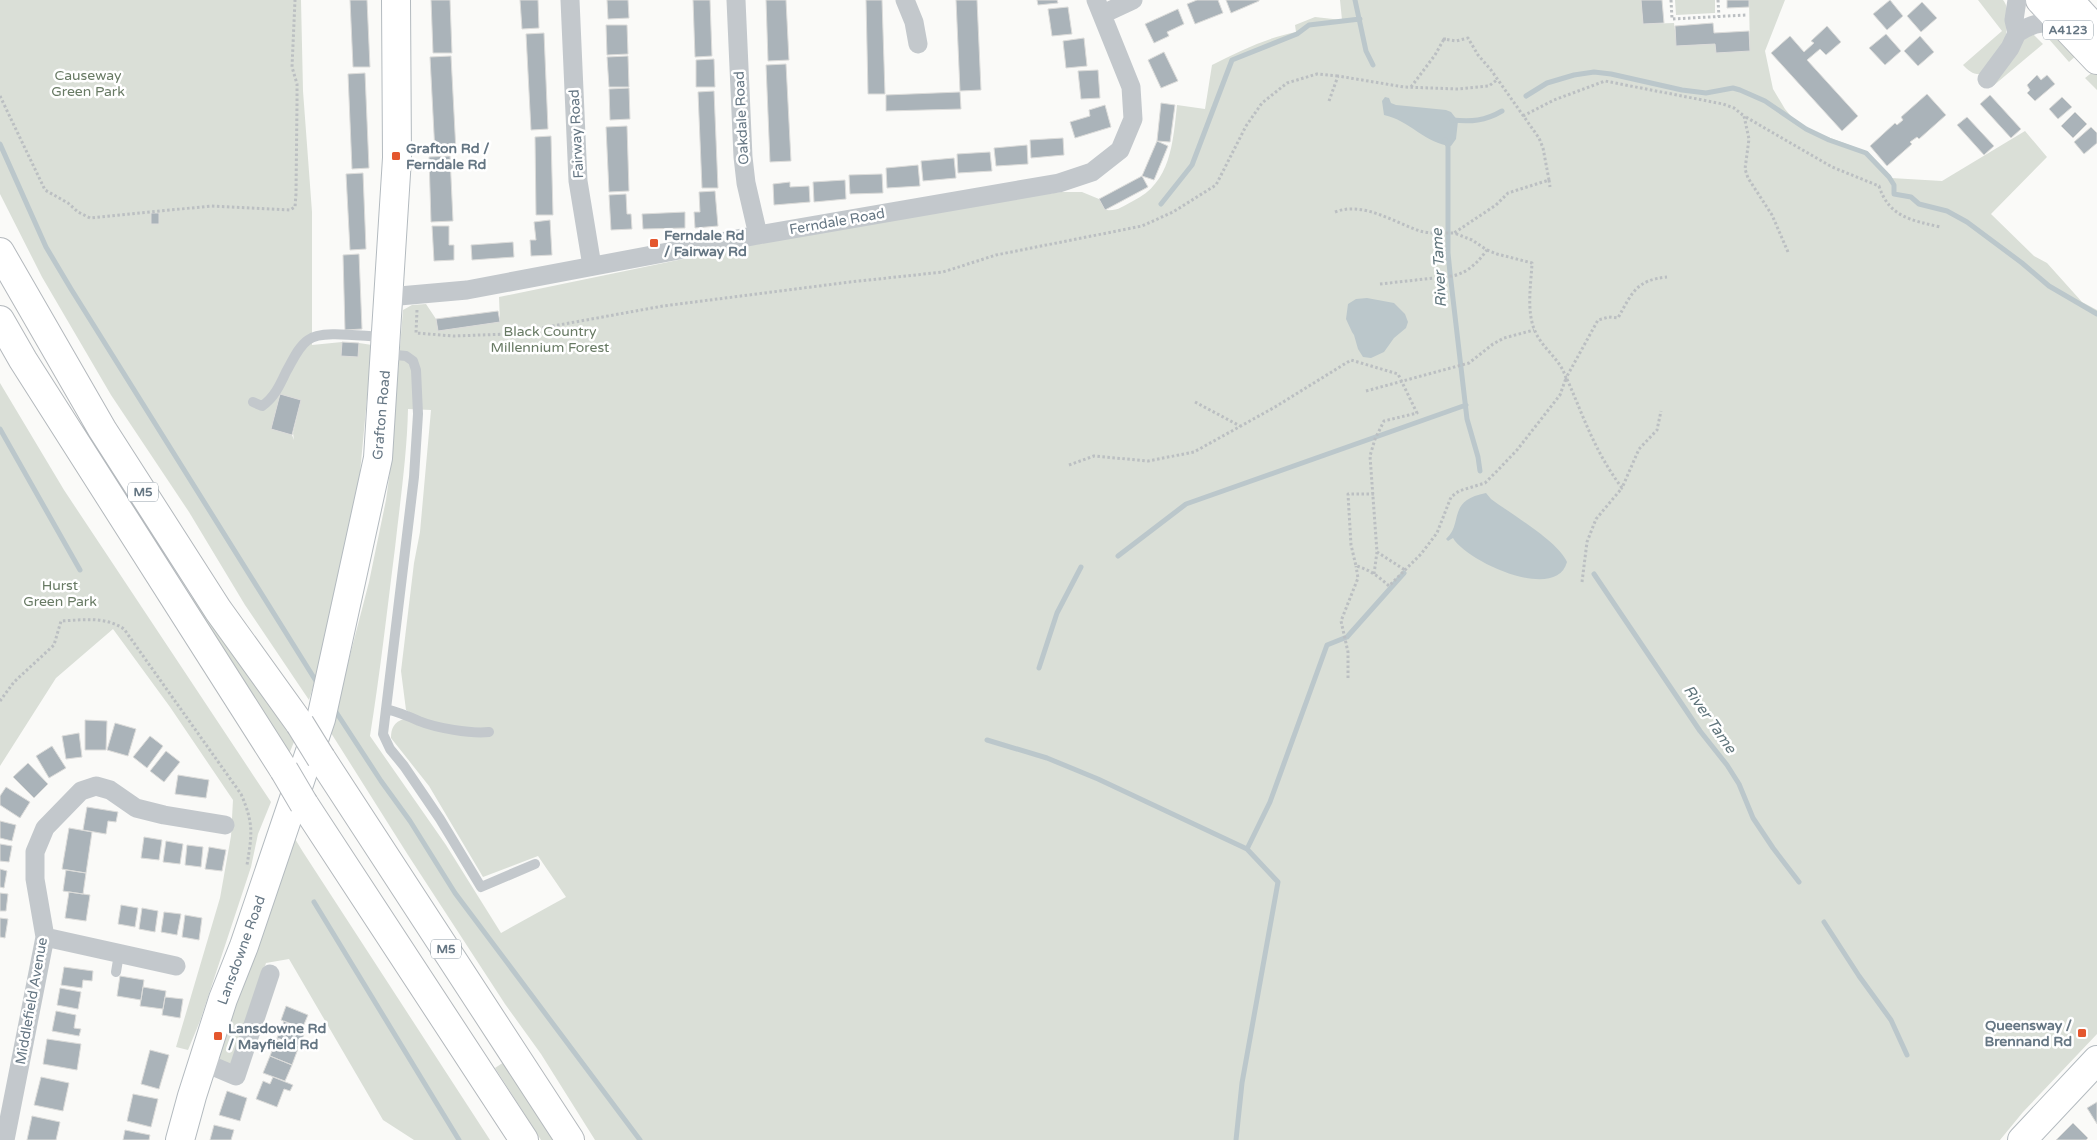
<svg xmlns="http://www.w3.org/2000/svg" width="2097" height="1140" font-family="'Varela Round',sans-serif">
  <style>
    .green { fill: #dadfd7; fill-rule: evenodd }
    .water { fill: #bbc7cb }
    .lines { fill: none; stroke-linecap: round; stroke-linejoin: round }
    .stream { stroke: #bbc7cb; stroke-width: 5 }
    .building { fill: #aab3b9; stroke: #dcdcda }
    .secondary-casing { stroke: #b3babf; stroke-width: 30 }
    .highway-casing { stroke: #b4b9bd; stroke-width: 30 }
    .path { stroke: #bbbfc2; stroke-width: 3; stroke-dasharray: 2.5 2.5; stroke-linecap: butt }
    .lane { stroke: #c3c8cc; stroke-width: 10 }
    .street { stroke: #c3c8cc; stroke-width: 19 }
    .secondary { stroke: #fff; stroke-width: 28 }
    .highway { stroke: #fff; stroke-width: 28 }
    .highway-bridge-casing { stroke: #b4b9bd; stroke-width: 30; stroke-linecap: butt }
    .highway-bridge { stroke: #fff; stroke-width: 28 }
    .poi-dot { fill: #e4572e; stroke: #fff; stroke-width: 2 }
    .labels { text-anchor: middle; stroke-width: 5; stroke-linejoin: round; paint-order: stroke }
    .shield { fill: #fff; stroke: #939fa8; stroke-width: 1 }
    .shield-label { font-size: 12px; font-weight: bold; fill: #657683 }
    .park-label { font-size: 14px; fill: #687a64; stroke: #fff }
    .street-label { font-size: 14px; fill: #657683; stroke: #fff }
    .poi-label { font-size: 14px; font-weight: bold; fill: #657683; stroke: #fff; text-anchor: start }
    .water-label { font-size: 15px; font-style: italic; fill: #60757c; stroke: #fff }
  </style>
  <rect width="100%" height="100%" fill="#fafaf8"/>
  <!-- green -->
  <path class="green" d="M0,0H301L303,91L312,212V345L342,342L341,356L358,357L359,343L372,345L358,494L320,664L309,700L245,605L189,512L111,395L42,277L0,194ZM280,394L301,400L293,433L294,440L292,435L271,429Z
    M1340,0H1641L1643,24L1674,23L1677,46L1715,44L1716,53L1750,50L1749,0H1785L1765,51L1773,89L1785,109L1795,121L1809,130L1868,152L1891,178L1942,181L2025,131L2047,157L1991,214L2034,256L2047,263L2082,302L2097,310V1034L2023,1112L2000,1140H595L541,1054L505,1004L408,855L326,725L334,717L369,582L386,500L390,471L403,310L412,305L426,304L436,319L438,331L500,322L499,297L741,247L1002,200L1061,192H1082L1099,199L1105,210C1119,211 1121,207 1133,201C1171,183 1173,142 1177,105L1205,109L1212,65C1240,51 1266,38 1296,32L1295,25L1315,17L1342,20ZM408,409L431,410L420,532L414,563L401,671L406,710C431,727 462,728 491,728L486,737C458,736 430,729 404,719C394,722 391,728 391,738L429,786L483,877L538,856L566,897L501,933L446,845L370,736C380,674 387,611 395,548C400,502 407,456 408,409Z
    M1675,0H1715V13L1676,15Z
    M1978,0H2003C2008,6 2007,11 2007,18C2008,46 1998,54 1982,74C1973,75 1969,71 1963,65L2002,31Z
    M2040,29H2047L2079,53L2069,62Z
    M2031,32L2043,44L1993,86L2022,40Z
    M2094,71L2097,74V90L2085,78Z
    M0,383L64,490L271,802L258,834L251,867L200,1021L188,1050L176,1047L220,898L231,836L233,800L170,707L113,629L56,678L0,766Z
    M197,595L294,742L289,754L189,600Z
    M292,834L303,852L490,1140H414L383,1120L289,959L266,963L232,1063H223L216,1060Z
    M504,1062L554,1140H541L495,1068Z"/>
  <!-- water -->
  <path class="water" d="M1385,97L1389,98L1391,103L1396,105L1446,110L1451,112L1458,121L1456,139L1451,146C1426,144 1409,120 1384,115L1382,101Z
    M1367,298L1394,303L1405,314L1408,322L1406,328L1394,338L1384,352L1371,358L1363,357L1358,349L1354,335L1352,332L1346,319L1348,304L1356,299Z
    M1486,493L1491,499C1511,514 1558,541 1567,562C1556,603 1466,561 1453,538L1448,541L1446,539C1464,523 1446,501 1486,493Z"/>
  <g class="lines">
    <!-- stream -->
    <path class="stream" d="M1355,0L1366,51L1373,65
      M1526,96L1547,83L1574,75L1594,72L1611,74L1682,90L1706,93L1733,88L1740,90L1765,101L1806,129L1829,140L1866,153L1889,177L1894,185V194L1911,197L1919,204L1947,211L1967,222L2022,263L2049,286L2097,314
      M1452,120C1471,122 1485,121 1502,111
      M1445,140L1448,146V253L1450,273L1467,419L1478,457L1480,471
      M0,144L46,247L71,289L316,681
      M1161,204L1192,165L1232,60L1297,34L1309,25L1360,19
      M0,429L80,570
      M1118,556L1186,504L1466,405
      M1594,574L1700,731L1727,765L1739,784L1753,818L1773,848L1799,882
      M1039,668L1057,613L1081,567
      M336,712L381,781L410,821L455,893L640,1140
      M987,740L1047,758L1098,779L1247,849
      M314,902L459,1140
      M1824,922L1859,976L1891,1020L1907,1055
      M1236,1140L1242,1083L1278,882L1247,849L1270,802L1327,645L1347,637L1404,573"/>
  </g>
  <!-- building -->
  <path class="building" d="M350,0H367L370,67H353Z
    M431,0H450L452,53H433Z
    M520,0H538L539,28L522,29Z
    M607,0H628L629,18L608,19Z
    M693,0H710L712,56L695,57Z
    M766,0H786L789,60L768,61Z
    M866,0H882L885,94H868Z
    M956,0H977L981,90L960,91Z
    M1037,0H1057L1058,3L1038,5Z
    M1197,0H1218L1223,13L1195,24L1187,4Z
    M1226,0H1259V1L1231,13Z
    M1641,0H1662L1664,23L1643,24Z
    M1727,0H1749V7L1727,8Z
    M1890,0L1903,16L1887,30L1873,14Z
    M1922,2L1937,18L1921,32L1907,16Z
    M1068,7L1072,34L1052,36L1048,9Z
    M1178,9L1184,24L1167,32L1169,36L1154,43L1145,24Z
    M1713,23L1714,33L1749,31L1750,51L1716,53L1715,44L1676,46L1675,26Z
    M606,25H627L628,54L607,55Z
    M1827,26L1841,42L1826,55L1820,49L1807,60L1858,116L1842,131L1771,53L1790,36L1804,52L1814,43L1811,41Z
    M544,33L548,129L531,130L526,34Z
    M1886,34L1901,51L1885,65L1869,48Z
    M1920,36L1934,52L1918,66L1904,51Z
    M1084,38L1087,66L1066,68L1063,41Z
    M1164,52L1178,81L1161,88L1148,60Z
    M451,56L456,152L435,153L430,57Z
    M628,56L629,87H609L607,57Z
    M714,59L715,87H696V60Z
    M786,64L791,161L770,162L766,65Z
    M1098,70L1100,98L1081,99L1078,71Z
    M365,73L369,168L352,169L348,74Z
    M2037,75L2041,80L2047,75L2055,84L2035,101L2027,93L2030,90L2027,85Z
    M629,88L630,119L610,120L609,89Z
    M714,91L718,188H702L698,92Z
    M960,92L961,109L886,111V95Z
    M1927,94L1946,115L1919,139L1917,137L1910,142L1912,144L1887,166L1870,146L1895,123L1897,125L1903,120L1901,117Z
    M1990,95L2021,129L2011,138L1980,104Z
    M2062,97L2072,107L2058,119L2049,109Z
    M1161,103L1175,105L1170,142L1157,141Z
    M1105,105L1111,127L1075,138L1070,122L1090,116L1089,110Z
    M2075,112L2087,124L2073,138L2061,126Z
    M1967,117L1994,146L1984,155L1957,125Z
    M627,126L629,191L609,192L606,127Z
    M2091,127L2097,133V143L2084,154L2074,142Z
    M551,136L553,215H536L535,137Z
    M1063,138L1064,155L1031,158L1030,140Z
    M1157,141L1168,146L1154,180L1142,176Z
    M1027,145L1028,164L996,166L994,148Z
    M990,152L992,171L958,173L957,154Z
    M450,156L453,221L431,222L429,157Z
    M954,158L956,178L923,181L921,161Z
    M918,165L920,186L887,188L886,168Z
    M363,173L366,249L350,250L346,174Z
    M882,174L883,193L850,194L849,175Z
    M1142,176L1148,187L1105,210L1099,199Z
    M845,180L846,199L814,202L813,182Z
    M790,182V187L809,186L810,202L774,205L773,184Z
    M715,191L718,226L695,228L694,212H700L699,192Z
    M626,194L627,214H631L632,229L611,230L609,195Z
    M685,212V228L643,229L642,214Z
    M151,213H159V224H151Z
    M550,220L552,255L531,256L530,240H536L534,222Z
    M432,226H449V245H454V260L434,261Z
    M513,242L514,257L472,260L471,245Z
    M359,254L362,329L345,330L343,255Z
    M498,311L500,322L438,331L436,319Z
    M342,342L359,343L358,357L341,356Z
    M280,394L301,400L292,435L271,429Z
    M85,720L107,721L106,750H85Z
    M115,723L136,729L128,756L107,750Z
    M79,733L82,757L66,759L62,736Z
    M150,736L163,746L147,768L133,757Z
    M52,746L66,768L49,778L36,756Z
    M166,751L180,762L164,782L150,771Z
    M28,763L48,784L34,798L13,777Z
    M178,775L209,780L206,798L175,794Z
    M6,787L30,802L20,818L0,805V796Z
    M87,807L118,812L116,822L108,821L106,834L83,830Z
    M0,821L16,825L12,841L0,838Z
    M69,828L92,832L86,873L62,869Z
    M144,837L162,840L159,860L141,858Z
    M166,841L183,844L180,864L163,862Z
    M0,844L12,846L9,862L0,861Z
    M187,845L203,847L201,867L185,865Z
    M209,847L226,850L222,871L205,869Z
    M0,869L7,871L4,888L0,887Z
    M66,870L86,873L83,894L63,891Z
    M69,892L90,895L86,921L65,918Z
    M0,893L8,894L6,911H0Z
    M121,905L138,908L135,927L118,924Z
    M142,908L158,911L155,932L139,929Z
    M164,912L181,914L177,935L161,932Z
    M185,915L202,918L199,940L182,937Z
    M0,918L8,919L5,938L0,937Z
    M64,967L93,971L92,981L83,980L82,988L61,985Z
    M120,976L144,980L141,1000L117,996Z
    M143,987L166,991L163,1009L140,1006Z
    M60,988L81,992L78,1009L57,1005Z
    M165,997L183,999L180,1018L162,1015Z
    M286,1006L308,1015L302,1029L281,1020Z
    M56,1011L76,1015L74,1028L81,1029L79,1036L52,1031Z
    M284,1021L306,1030L299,1046L277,1038Z
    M277,1038L299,1046L292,1065L270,1056Z
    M47,1039L81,1044L77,1070L43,1064Z
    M150,1050L169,1055L159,1089L141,1084Z
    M270,1056L292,1065L285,1081L263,1073Z
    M41,1077L69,1083L63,1111L34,1105Z
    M273,1077L293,1085L290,1091L284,1089L277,1107L256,1099L263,1081L270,1084Z
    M227,1091L247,1098L240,1121L219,1115Z
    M133,1094L158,1099L151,1127L127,1121Z
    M2097,1102V1124L2087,1108Z
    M32,1116L60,1122L56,1140H27Z
    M2073,1123L2088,1138L2086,1140H2056Z
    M214,1125L234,1130L231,1140H210Z
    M125,1130L150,1135L149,1140H123Z"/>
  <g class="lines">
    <!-- secondary casing -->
    <g class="secondary-casing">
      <path id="secondary" d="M180,1140L192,1096L223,999L244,946L321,719L378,458L397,158L396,0
        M2022,1140L2097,1060"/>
    </g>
    <!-- highway casing -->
    <g class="highway-casing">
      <path id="highway" d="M2040,0L2097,60
        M2069,0L2097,31
        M0,252L102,429L218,610L300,724
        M0,320L23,360L284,770
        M321,758L570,1140
        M304,804L524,1140"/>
    </g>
    <!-- path -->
    <path class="path" d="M1671,0L1672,19L1746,15
      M1718,0L1719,17
      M1411,87L1435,55L1444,39
      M0,96L45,190L68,203L78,212L90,218L211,206L290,210L295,207L296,194L297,102V84L292,67L295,0
      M1329,101L1338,76L1404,87L1458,89L1489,86L1498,79
      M1523,116L1554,100L1605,81L1723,104L1734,108L1744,116
      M1549,180L1550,187
      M1335,212C1363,201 1393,222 1420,231C1430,234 1443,233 1454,233
      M1487,250L1497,254L1532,263C1531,286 1525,316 1538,337C1547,352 1561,361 1566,378L1598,320L1609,317L1618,318C1632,293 1636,280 1667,277
      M1788,252L1772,215L1748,178L1745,169L1749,139L1744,116L1832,167L1879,186C1889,217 1911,220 1940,227
      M1380,284L1452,276C1468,273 1478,262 1487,250L1472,240L1454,233L1496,205L1508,193L1549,180L1543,148L1539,138L1491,70L1478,55L1468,38L1456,41L1444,39H1447
      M417,310L416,333L453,336L509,334L663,306L850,282L943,272L996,255L1142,226L1173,212L1216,185L1246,126L1262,103L1287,83L1317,74L1338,76
      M1567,379C1585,420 1594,450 1622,488L1639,449L1657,430L1661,411
      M1366,391L1469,363L1493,344L1504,338L1534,330
      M1195,402L1240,426
      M1069,465L1094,456L1148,461L1194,452L1275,407L1351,360L1398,374L1417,413L1384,421L1375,439L1370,456L1377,552L1405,570
      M1374,494H1348L1351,545L1356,566C1369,569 1379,577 1389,586L1421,554L1437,533L1451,497L1459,491L1485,483L1497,471L1517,450L1560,395L1566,378
      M1374,574L1377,552
      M1582,582L1587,542L1596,519L1622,488
      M1348,678V652L1341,621L1358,578L1356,566
      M0,701L14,682L54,645L61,621C83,620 105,616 124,629L241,794C254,824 252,834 247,865"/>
    <!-- lane -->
    <path class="lane" d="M253,402L262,406C274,398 280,385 286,372C292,362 298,347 308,340C321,329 366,337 384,337
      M386,709L414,477L418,414L416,370L413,361L406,356L386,354
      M489,732C471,734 436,728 419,721C408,716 398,712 386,709L383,734L390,749L404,766L440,819L481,887L535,864
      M116,972L119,954"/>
    <!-- street -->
    <path class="street" d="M570,0L578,181L592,266
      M736,0L743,157L746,183L758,235
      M905,0L914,22L918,44
      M1103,14L1133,0
      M2017,33C2037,21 2045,20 2066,31
      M1987,79L2010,48L2017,33L2014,20L2017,0
      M388,297L467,290L758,235L1059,183L1092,172L1120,150L1133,119L1131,87L1096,0
      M45,937L176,966
      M203,1062L236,1076L270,974
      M5,1140L45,937L35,879V852L45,828L81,791L96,786L110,790L136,808L164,815L225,825"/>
    <!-- secondary -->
    <use href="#secondary" class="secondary"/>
    <!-- highway -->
    <use href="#highway" class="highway"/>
    <!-- highway-bridge casing -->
    <g class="highway-bridge-casing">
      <path id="highway-bridge" d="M300,724L321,758
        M284,770L304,804"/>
    </g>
    <!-- highway-bridge -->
    <use href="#highway-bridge" class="highway-bridge"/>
  </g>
  <!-- markers -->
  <g class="poi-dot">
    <rect x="391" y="151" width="10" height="10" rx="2.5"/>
    <rect x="649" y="238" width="10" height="10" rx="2.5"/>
    <rect x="2077" y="1028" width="10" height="10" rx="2.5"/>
    <rect x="213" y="1031" width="10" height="10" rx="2.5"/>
  </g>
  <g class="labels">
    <!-- shield labels -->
    <g class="shield">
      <rect x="2043" y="20.5" width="50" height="19" rx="4"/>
      <rect x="128" y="482.5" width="30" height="19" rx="4"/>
      <rect x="431" y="939.5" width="30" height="19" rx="4"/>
    </g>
    <g class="shield-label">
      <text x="2068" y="34">A4123</text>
      <text x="143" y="496">M5</text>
      <text x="446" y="953">M5</text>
    </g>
    <!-- park labels -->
    <g class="park-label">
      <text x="88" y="80">Causeway<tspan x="88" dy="16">Green Park</tspan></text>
      <text x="550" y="336">Black Country<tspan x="550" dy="16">Millennium Forest</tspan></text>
      <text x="60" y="590">Hurst<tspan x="60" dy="16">Green Park</tspan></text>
    </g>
    <!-- street labels -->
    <g class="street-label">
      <text transform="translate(741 118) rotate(-93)" y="5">Oakdale Road</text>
      <text transform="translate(576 134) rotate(-93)" y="5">Fairway Road</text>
      <text transform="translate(837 221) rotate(-10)" y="5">Ferndale Road</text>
      <text transform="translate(381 415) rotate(-85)" y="5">Grafton Road</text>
      <text transform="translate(241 950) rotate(-70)" y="5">Lansdowne Road</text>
      <text transform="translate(31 1001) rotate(-80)" y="5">Middlefield Avenue</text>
    </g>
    <!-- poi labels -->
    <g class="poi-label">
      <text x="406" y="153">Grafton Rd /<tspan x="406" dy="16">Ferndale Rd</tspan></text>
      <text x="664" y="240">Ferndale Rd<tspan x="664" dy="16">/ Fairway Rd</tspan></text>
      <text x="2072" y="1030" text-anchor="end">Queensway /<tspan x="2072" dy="16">Brennand Rd</tspan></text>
      <text x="228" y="1033">Lansdowne Rd<tspan x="228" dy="16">/ Mayfield Rd</tspan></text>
    </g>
    <!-- water labels -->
    <g class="water-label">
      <text transform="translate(1439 268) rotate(-93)" y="5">River Tame</text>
      <text transform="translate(1710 719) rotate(55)" y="5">River Tame</text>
    </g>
  </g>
</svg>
